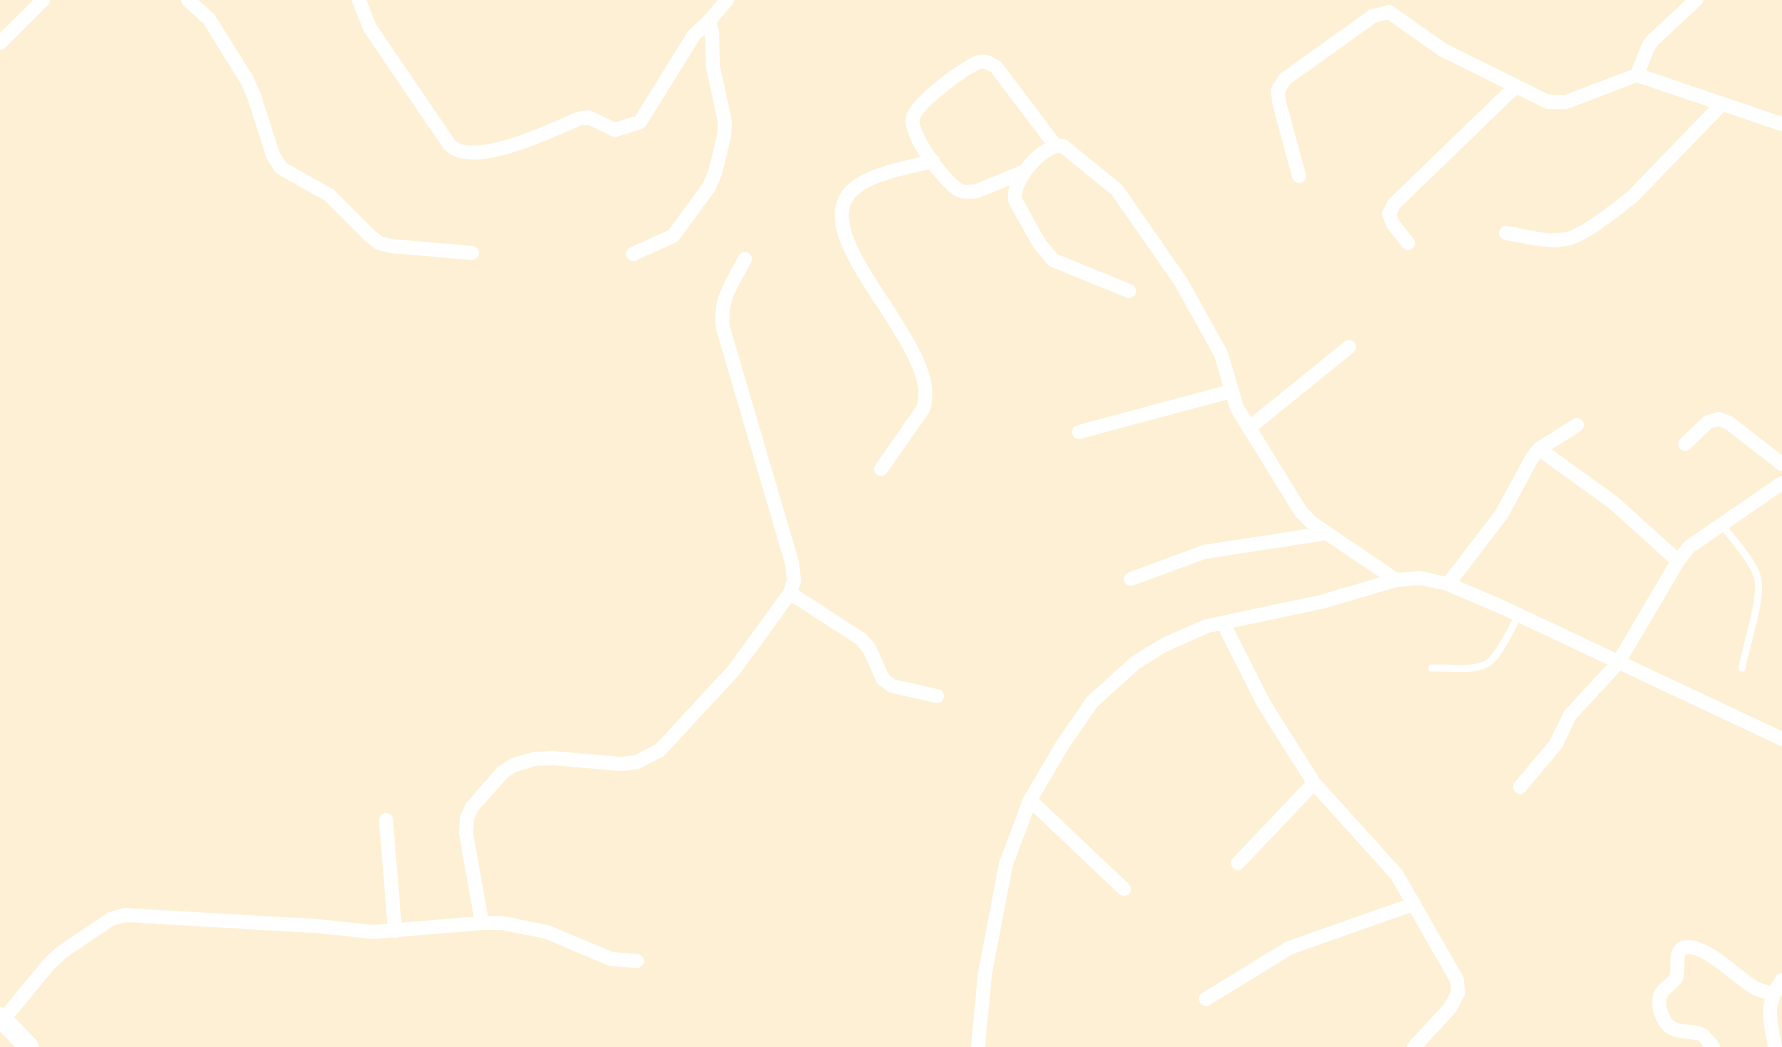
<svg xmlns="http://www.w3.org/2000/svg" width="1782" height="1047" font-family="Quicksand,sans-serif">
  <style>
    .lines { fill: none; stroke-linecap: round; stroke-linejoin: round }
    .lane { stroke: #fff; stroke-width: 7 }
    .street { stroke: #fff; stroke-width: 14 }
    .secondary { stroke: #fff; stroke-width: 20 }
  </style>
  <rect width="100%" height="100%" fill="#fef0d4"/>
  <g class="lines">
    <!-- lane -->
    <path class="lane" d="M1721,524C1732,538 1754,562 1758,579C1762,599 1746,646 1742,668
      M1432,668C1448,667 1474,672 1488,663C1500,655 1511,628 1519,615"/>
    <!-- street -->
    <path class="street" d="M188,0L209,19L247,80L254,96L273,155L281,168L329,195L370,236L379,243L391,246L472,253
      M359,0L370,28L449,144C471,170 552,130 578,119L588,117L615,130L640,122L694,35L709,21L727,0
      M0,43L43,0
      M1637,75L1648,47L1652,41L1696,0
      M1023,172L977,191C971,192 964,193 959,190C944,182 909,134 913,118C917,102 964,68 979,62C986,60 990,64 996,67L1055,145
      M1299,176L1279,102L1278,90L1285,79L1373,16L1389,12L1443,50L1548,102H1566L1637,75L1782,124
      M1506,233C1525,236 1547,243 1566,239C1582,237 1620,207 1633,196L1722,104
      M1408,243L1393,224L1389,214L1394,204L1516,86
      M633,254L673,236L709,187L715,173L724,136L725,122L713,67L712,32L709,21
      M1129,291L1053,260L1039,243L1015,200C1012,180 1043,143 1063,146L1117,190L1181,282L1221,354L1237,408L1301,512L1312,523L1396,580
      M1249,428L1349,347
      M1079,432L1232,391
      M1685,444L1708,422L1719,419L1729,423L1782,464
      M1539,449L1614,503L1678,561
      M881,469L923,409C947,346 791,229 859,185C878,172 911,167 933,161
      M1131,579L1204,552L1327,533
      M1448,584L1501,515L1532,458L1539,449L1577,425
      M790,593L861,639L869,648L883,679L892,686L937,696
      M1223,623L1264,704L1314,783L1397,875L1457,980L1458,993L1450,1008L1414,1047
      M1520,787L1556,744L1570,715L1618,663L1678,561L1689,547L1782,483
      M1030,800L1124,889
      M386,820L395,931
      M1238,863L1314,783
      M482,923L466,833L467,818L472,807L503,772L514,765L534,759L552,758L622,764L637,762L660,750L734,670L790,593L794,581L792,563L723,328C719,299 732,284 745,259
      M1206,999L1289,948L1414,904
      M3,1020L49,964L62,952L111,919L125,915L317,926L373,932L482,923H502L547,932L611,959L637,961
      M978,1047L985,973L1006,864L1030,800L1063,744L1092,702L1135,663L1164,645L1207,626L1321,602L1396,580L1420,578L1448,584L1504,608L1782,739
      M1713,1047L1703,1035C1692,1029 1678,1035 1668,1025C1661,1018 1655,1000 1663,991C1667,986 1673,983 1676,978C1680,968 1672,947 1688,947C1707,946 1739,979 1755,988C1761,991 1767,992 1773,994
      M1775,1047C1770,1017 1764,1007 1782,980"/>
    <!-- secondary -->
    <path class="secondary" d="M0,1017L29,1047"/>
  </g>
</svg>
